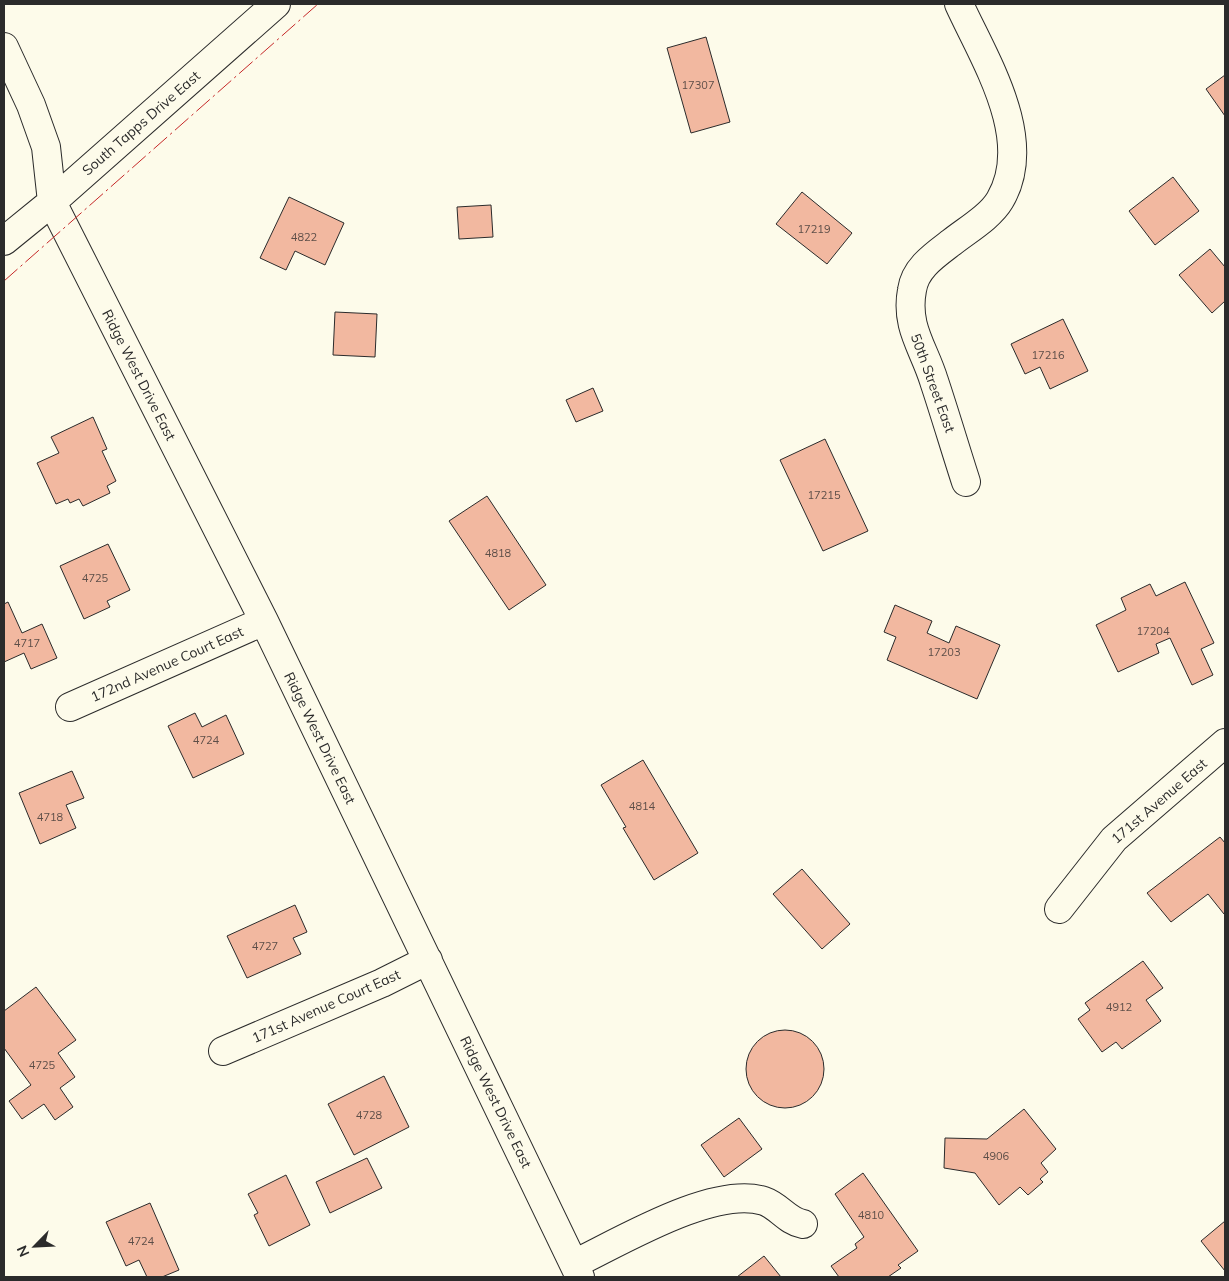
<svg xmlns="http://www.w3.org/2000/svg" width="1229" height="1281" font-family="Mulish,sans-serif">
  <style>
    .building { fill: #f2b8a0; stroke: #2b2b2b }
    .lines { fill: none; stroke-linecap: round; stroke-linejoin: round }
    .minor-casing { stroke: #2b2b2b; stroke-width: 30 }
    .minor { stroke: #fdfbea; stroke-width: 28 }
    .power { stroke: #c62828; stroke-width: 1; stroke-dasharray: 18 4 2.5 4; stroke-linecap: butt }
    .labels { text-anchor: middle; stroke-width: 4; stroke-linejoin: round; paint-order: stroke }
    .number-label { font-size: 11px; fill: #5d4e48 }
    .street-label { font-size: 14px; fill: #2b2b2b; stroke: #fdfbea }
  </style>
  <rect width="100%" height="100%" fill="#fdfbea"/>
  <!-- building -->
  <path class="building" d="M706,37L730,122L691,133L667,48Z
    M1225,75V116L1206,89Z
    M1173,177L1199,211L1155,245L1129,211Z
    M802,192L852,233L827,264L776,224Z
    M289,197L344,223L325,265L295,251L286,270L260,258Z
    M491,205L493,237L459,239L457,207Z
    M1210,249L1225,267V301L1212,313L1179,275Z
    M335,312L377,314L375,357L333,355Z
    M1063,319L1088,371L1050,389L1040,367L1025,374L1011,344Z
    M593,388L603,411L576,422L566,400Z
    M93,417L107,449L102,451L116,481L107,486L110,493L83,506L79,499L70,503L68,499L56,504L37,463L59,453L51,437Z
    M825,439L868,531L823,551L780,460Z
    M487,496L546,585L509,610L449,521Z
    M108,544L130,590L107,601L110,607L84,619L60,566Z
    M1185,582L1214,643L1201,649L1213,675L1192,685L1170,638L1156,644L1159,653L1118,672L1096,625L1126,610L1121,598L1150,584L1156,596Z
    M8,602L22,633L42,624L57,658L31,669L24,653L4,662V604Z
    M895,605L932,621L927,633L949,643L956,626L1000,645L977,699L887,660L896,637L884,632Z
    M195,713L202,727L226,715L244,754L193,778L168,726Z
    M643,760L698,853L654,880L623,828L626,827L601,785Z
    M72,771L84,798L66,805L76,828L40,844L19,793Z
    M1220,837L1225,843V913L1224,914L1208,894L1171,922L1147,893Z
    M802,869L850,924L822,949L773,894Z
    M295,905L307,932L293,938L301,954L247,978L227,936Z
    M1143,961L1163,988L1146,1000L1161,1021L1122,1049L1116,1042L1102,1052L1078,1019L1090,1010L1085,1003Z
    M36,987L76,1040L58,1053L75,1077L60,1088L73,1107L55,1120L44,1104L22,1119L9,1101L31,1085L4,1048V1011Z
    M746 1069a39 39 0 1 1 78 0a39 39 0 1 1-78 0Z
    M384,1076L409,1127L354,1155L328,1104Z
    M1024,1109L1056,1149L1041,1163L1048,1172L1040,1179L1043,1182L1028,1195L1020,1187L999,1205L975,1173L944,1168L945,1138L987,1139Z
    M739,1118L762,1149L724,1177L701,1145Z
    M367,1158L382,1188L330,1213L316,1182Z
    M863,1173L918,1251L898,1265L901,1268L888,1277H839L831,1266L857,1248L855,1244L864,1237L835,1194Z
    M286,1175L310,1225L269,1246L254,1215L258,1213L248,1194Z
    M150,1203L179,1270L162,1277H147L139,1260L126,1266L106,1222Z
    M1225,1221V1271L1201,1241Z
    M764,1256L781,1277H737Z"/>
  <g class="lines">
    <!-- minor casing -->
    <g class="minor-casing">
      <path id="minor" d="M959,4C984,59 1036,139 1000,200C990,217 967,230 952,242C935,255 915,268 912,290C905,327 924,348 934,381C945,414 955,448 966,482
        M4,47L31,105L46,147L52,202L264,621L580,1277
        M4,241L52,202L276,4
        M70,707L264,621
        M1059,909L1114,839L1225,743
        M223,1051L382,983L428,960
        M574,1264C620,1242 714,1185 764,1201C779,1206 787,1221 803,1224"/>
    </g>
    <!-- minor -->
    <use href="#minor" class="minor"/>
    <!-- power -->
    <path class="power" d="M4,281L318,4"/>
  </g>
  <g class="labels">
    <!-- number labels -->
    <g class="number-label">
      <text x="698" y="89">17307</text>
      <text x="814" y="233">17219</text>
      <text x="304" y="241">4822</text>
      <text x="1048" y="359">17216</text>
      <text x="824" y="499">17215</text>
      <text x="498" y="557">4818</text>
      <text x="95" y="582">4725</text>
      <text x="1153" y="635">17204</text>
      <text x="27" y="647">4717</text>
      <text x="944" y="656">17203</text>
      <text x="206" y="744">4724</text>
      <text x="642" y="810">4814</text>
      <text x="50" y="821">4718</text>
      <text x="265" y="950">4727</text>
      <text x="1119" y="1011">4912</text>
      <text x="42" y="1069">4725</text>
      <text x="369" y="1119">4728</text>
      <text x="996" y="1160">4906</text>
      <text x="871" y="1219">4810</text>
      <text x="141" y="1245">4724</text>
    </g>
    <!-- street labels -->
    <g class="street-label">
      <text transform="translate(141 123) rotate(-41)" y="5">South Tapps Drive East</text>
      <text transform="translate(139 375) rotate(63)" y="5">Ridge West Drive East</text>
      <text transform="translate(933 383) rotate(70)" y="5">50th Street East</text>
      <text transform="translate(167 664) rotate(-24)" y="5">172nd Avenue Court East</text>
      <text transform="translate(320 738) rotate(64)" y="5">Ridge West Drive East</text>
      <text transform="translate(1159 801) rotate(-41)" y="5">171st Avenue East</text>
      <text transform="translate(326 1006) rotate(-24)" y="5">171st Avenue Court East</text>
      <text transform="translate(496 1102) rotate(64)" y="5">Ridge West Drive East</text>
    </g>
  </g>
  <!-- border -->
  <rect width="1229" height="1281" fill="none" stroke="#2b2b2b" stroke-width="10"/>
  <!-- north arrow -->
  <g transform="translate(35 1246) rotate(246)" stroke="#fdfbea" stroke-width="4" paint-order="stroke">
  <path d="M0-4L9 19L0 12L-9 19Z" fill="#2b2b2b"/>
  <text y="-8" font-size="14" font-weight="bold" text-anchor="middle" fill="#2b2b2b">N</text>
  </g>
</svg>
